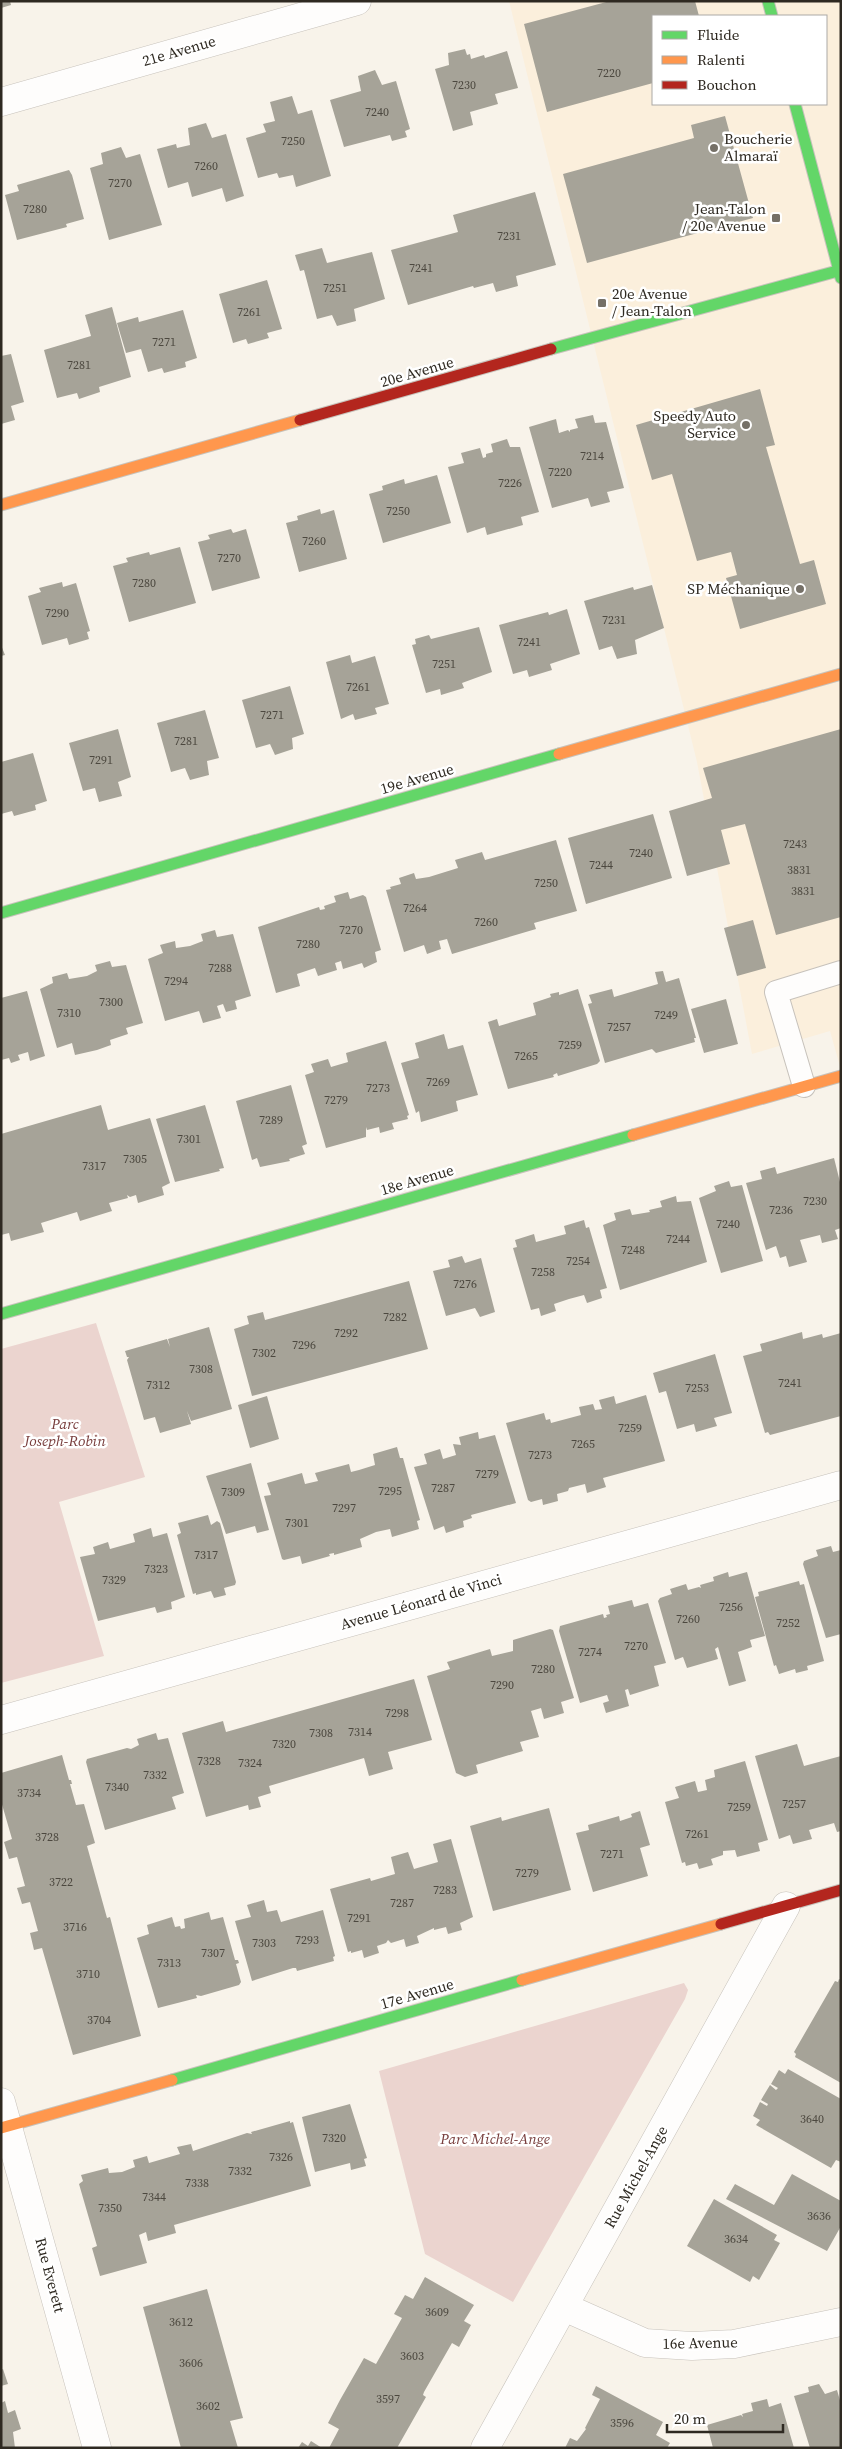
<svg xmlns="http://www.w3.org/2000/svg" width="842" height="2449" font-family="'Source Serif 4',serif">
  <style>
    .built { fill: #fbefdc; fill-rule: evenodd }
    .green { fill: #ebd4cf }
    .building { fill: #a6a398 }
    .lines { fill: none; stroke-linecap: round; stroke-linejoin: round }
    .lane-casing { stroke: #c7c2bb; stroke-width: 24 }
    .street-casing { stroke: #c7c2bb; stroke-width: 29 }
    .fast-casing { stroke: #c7c2bb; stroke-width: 13 }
    .slow-casing { stroke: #c7c2bb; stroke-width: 13 }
    .jam-casing { stroke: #c7c2bb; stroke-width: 13 }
    .lane { stroke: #fefdfc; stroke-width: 22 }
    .street { stroke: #fefdfc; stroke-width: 28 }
    .fast { stroke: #63d668; stroke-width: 11 }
    .slow { stroke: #ff974d; stroke-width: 11 }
    .jam { stroke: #b3261e; stroke-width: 11 }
    .poi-dot { fill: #757067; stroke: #fff; stroke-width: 2 }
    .labels { text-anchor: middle; stroke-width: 5; stroke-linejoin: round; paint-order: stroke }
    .number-label { font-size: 12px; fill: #4c483f }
    .street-label { font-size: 15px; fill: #2e2921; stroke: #fff }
    .poi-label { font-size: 15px; fill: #2e2921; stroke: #fff; text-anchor: end }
    .park-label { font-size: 15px; font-style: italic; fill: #783d3c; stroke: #fff }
  </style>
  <rect width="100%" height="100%" fill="#f8f3ea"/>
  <!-- built -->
  <path class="built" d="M509,1H841V1070L830,1031L752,1054L697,762ZM653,16H826V104H653Z"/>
  <!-- green -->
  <path class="green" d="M96,1323L145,1477L59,1502L104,1656L1,1683V1349Z
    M684,1983L688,1990L685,1999L513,2302L425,2254L379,2071Z"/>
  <!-- building -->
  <path class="building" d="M1,1H10L11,5L1,8Z
    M610,1H695L699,16H653V83L547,112L524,24Z
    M465,49L467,55L470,54L471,59L484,55L485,58L507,51L518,88L495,94L498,104L470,112L473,125L453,131L435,69L449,65L448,53Z
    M375,70L382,85L396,81L410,129L405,131L407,137L392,141L390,135L344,147L330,100L361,91L358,76Z
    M292,96L298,114L312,110L331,176L296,187L293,175L279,178L277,173L258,178L246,138L266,132L263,124L275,121L270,102Z
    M725,116L753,218L587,263L563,174L694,138L691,125Z
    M206,123L212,138L226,134L244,196L226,202L222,188L192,197L188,182L168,188L157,149L176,144L177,148L190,145L188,128Z
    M121,147L126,158L140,154L162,225L109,240L90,168L103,164L101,153Z
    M69,170L72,175L84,219L66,224L67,227L17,240L5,195L19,191L17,185Z
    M535,192L556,265L516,276L518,286L496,292L493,283L474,288L473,286L408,305L391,250L458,232L453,215Z
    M322,248L327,263L372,252L385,299L354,309L356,321L337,326L332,315L317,319L304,270L300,271L295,255Z
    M267,280L282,329L267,333L269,338L248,344L246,339L233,343L219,294Z
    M112,307L131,377L99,387L100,392L79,399L77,393L57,398L44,350L91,336L85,315Z
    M183,310L197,358L185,362L186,367L164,373L162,368L148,372L141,349L126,353L117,323L138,317L139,322Z
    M11,354L24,402L11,406L15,420L1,424V356Z
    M760,389L775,445L766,447L800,564L814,560L826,604L740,629L726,578L737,575L731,552L697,561L672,474L652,480L636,425Z
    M593,415L595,423L606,422L624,488L607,492L610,502L591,507L588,498L552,508L529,427L556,419L559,433L568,430L570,432V430L578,428L575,419Z
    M507,439L510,447H520L539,512L521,517L523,525L487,535L485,527L467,533L448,467L464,463L461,453L480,448L483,458L486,457V454L493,452L491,444Z
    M437,475L451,523L383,543L369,494L383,490L382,486L404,479L405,484Z
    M320,509L321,514L334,510L347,559L299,572L286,523L298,520L297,516Z
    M231,529L233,533L246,529L260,578L212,591L198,542L210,539L208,535Z
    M180,547L196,603L129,622L113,566L128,562L126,558L149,552L150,555Z
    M62,582L63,587L76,583L90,631L87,632L89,639L69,645L67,638L42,645L28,596L41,592L39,588Z
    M652,585L664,628L635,640L637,654L617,659L612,646L599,650L584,601L633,587L634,590Z
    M567,609L580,654L550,664L552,670L529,677L527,670L513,674L499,625L548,612L549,615Z
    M479,627L492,672L462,683L464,688L441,695L440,689L426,693L412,645L416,644L415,639L429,635L431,639Z
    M1,645L5,655L1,656Z
    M350,655L352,663L375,656L389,704L375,708L377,714L355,720L353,714L341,719L326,662Z
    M290,686L304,734L292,738L293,749L275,755L270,744L256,748L242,700Z
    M205,710L219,758L207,761L209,775L190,780L185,768L171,772L157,723Z
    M118,729L131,777L118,782L122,796L99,802L95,788L83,791L69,743Z
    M841,729V917L776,935L745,824L721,830L730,864L687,876L669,811L712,798L703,768Z
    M33,753L47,801L35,805L36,810L14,816L12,811L1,814V762Z
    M653,814L672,878L586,904L568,838Z
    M556,840L577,911L534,923L536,929L452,954L447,939L439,941L441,949L427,954L424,945L404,952L386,890L391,889L390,887L401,884L399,878L414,873L416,879L429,877L458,868L455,860L482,852L485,860Z
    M348,892L350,899L363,895L366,897L381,950L375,952L377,962L364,968L362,963L343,969L341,961L335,963L337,970L318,976L315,968L297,974L300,986L276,993L258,927L319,907L320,910L325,909L324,906L336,902L334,896Z
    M753,920L766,968L737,976L724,928Z
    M215,930L217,937L233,934L251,996L235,1001L237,1009L226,1012L223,1004L217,1006L221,1018L203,1023L199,1011L165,1021L148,959L163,953L160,945L175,941L176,948L190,946L203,941L201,934Z
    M110,961L112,967L126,965L143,1023L126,1028L128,1034L110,1040L111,1045L97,1050L75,1055L72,1043L57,1048L40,989L53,983L52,977L67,973L69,979L87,976L97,971L95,965Z
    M663,971L666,982L679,978L696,1038H694L695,1042L656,1053L652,1049L605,1063L588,1004L592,1003L589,995L612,989L614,997L658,984L655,972Z
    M578,989L600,1061L597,1064L558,1076L557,1073L553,1075L554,1077L508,1089L488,1022L497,1019L499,1026L536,1015L533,1003L551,997L550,994L559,992V995Z
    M27,991L45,1056L30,1061L28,1052L18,1055L20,1060L11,1063L9,1058L1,1060V998Z
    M726,999L738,1044L704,1053L691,1009Z
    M444,1034L448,1049L463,1045L478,1095L456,1101L458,1111L421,1122L419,1111L416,1113L401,1063L419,1058L415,1043Z
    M386,1041L409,1115L407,1116L408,1119L392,1123L394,1129L380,1133L379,1127L367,1130L366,1127V1137L326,1148L305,1075L314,1072L311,1064L328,1059L331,1067L348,1062L346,1053Z
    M291,1085L307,1144L302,1146L305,1154L289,1159L290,1161L260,1167L257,1158L252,1160L236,1101Z
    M101,1105L108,1130L150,1118L170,1183L162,1187L164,1195L138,1203L136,1195L130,1197L127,1195L128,1198L109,1203L112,1211L80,1221L77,1212L41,1223L44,1232L11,1241L9,1233L1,1235V1134Z
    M205,1105L224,1168L219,1169L220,1171L175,1182L156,1119Z
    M834,1158L841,1186V1228L835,1230L838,1239L822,1243L820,1235L800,1240L807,1262L789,1267L786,1256L780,1258L776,1246L766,1250L746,1183L762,1179L760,1171L775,1167L777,1174Z
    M729,1181L731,1187L742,1185L763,1261L721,1273L699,1198L716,1191L714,1186Z
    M676,1196L677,1202L691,1201L707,1262L620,1290L603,1225L616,1220L614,1213L630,1209L632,1215L650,1212L649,1210L662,1207L660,1201Z
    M584,1220L586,1228L589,1227L607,1288L600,1290L602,1298L587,1303L584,1295L569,1299L554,1304L556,1311L541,1316L539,1308L531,1310L513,1248L517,1247L515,1240L534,1234L536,1242L566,1234L564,1226Z
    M462,1256L465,1263L481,1258L495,1312L480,1317L475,1308L446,1316L433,1271L450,1267L448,1260Z
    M409,1281L428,1349L252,1396L234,1329L249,1324L247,1316L263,1312L265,1320Z
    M209,1327L232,1409L191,1421L187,1411L191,1424L160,1433L155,1417L144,1420L127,1360L129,1357H127L125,1351L167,1339L170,1347L168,1339Z
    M802,1332L803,1339L822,1334L823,1338L841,1333V1416L770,1435L768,1432L765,1433L743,1356L762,1351L760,1344Z
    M715,1354L732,1413L714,1418L717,1426L696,1432L694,1424L677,1429L666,1391L659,1393L653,1373Z
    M646,1395L665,1461L603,1478L606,1487L587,1493L585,1484L569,1488L568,1491L557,1494L558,1501L543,1505L542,1499L531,1502L528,1500L506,1423L544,1413L546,1420L550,1419L551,1423L581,1415L579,1407L593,1404L595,1410L602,1409L599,1400L614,1396L616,1404Z
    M267,1396L279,1439L250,1448L238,1405Z
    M478,1432L479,1439L495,1435L516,1503L471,1515L472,1518L463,1521L464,1527L446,1533L444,1526L434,1530L414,1467L427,1464L424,1454L440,1449L443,1459L456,1455L453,1444L461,1445L459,1437Z
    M397,1447L400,1458H403L420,1520L417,1521L419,1529L392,1537L390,1529L376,1532L360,1539L362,1547L334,1555V1553L329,1554L330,1556L302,1564L300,1556L284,1560L282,1559L264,1496L271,1495L267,1483L302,1473L305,1484L318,1481L315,1473L349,1464L351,1472L359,1470L375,1465L373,1454Z
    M251,1463L269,1530L257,1533L255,1526L226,1534L206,1476Z
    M208,1515L211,1525L217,1521L220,1523L236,1582L235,1585L224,1588L226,1595L214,1598L211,1591L196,1595V1593L193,1594L177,1535L181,1533L178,1523Z
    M151,1528L153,1537L167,1533L185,1597L171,1602L172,1609L157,1613L155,1607L98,1621L80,1557L95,1554L93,1547L108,1542L110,1549L135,1542L133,1534Z
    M831,1546L833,1552L841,1550V1634L826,1638L803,1564L804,1561L818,1556L816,1550Z
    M728,1572L729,1577L747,1572L765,1636L750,1640L752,1647L738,1652L746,1681L729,1686L718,1647L715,1649L718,1659L687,1668L683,1657L675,1660L658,1601L660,1598L672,1594L670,1589L686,1584L688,1590L699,1587L701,1588L700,1585L714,1581L713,1577Z
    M799,1581L800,1585L804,1584L824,1661L807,1666L808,1670L796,1673L795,1669L779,1674L776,1665L774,1666L755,1597L759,1596L758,1592Z
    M632,1600L634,1607L648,1603L666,1663L654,1666L659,1686L630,1695L628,1689L625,1690L629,1706L606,1713L603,1703L609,1701L607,1695L580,1703L559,1631L560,1626L603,1614L604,1618L607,1617L606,1615L610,1614L608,1606Z
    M550,1629L553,1630L574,1698L561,1702L564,1713L544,1719L541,1708L531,1711L539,1737L520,1742L523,1751L476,1765L478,1773L465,1777L456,1773L427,1676L450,1669L447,1662L490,1649L492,1656L513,1651V1640Z
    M414,1679L432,1740L388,1752L393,1769L369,1776L364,1758L269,1786L271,1793L258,1797L261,1807L249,1810L248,1805L206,1817L182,1733L223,1721L226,1732Z
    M156,1733L158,1740L168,1738L184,1793L172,1797L176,1809L105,1830L86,1762L87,1759L127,1748L131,1749L139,1745L137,1739Z
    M797,1744L804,1766L841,1756V1831L837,1832L834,1823L809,1830L812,1839L793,1844L790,1835L779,1839L755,1756Z
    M62,1755L69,1780H71L72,1784H70L76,1805L84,1804L86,1811L95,1843L87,1846L107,1918L110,1917L141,2036L73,2055L42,1948L34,1950L30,1933L38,1931L30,1902L22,1904L17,1888L25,1886L17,1857L9,1859L4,1842L12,1839L1,1801V1773Z
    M745,1761L768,1840L758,1843L760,1851L737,1857L735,1850L723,1851V1855L711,1859L713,1865L699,1869L697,1863L686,1866L685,1862L682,1863L665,1802L679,1798L675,1787L695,1781L698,1792L707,1790L705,1780L715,1777L714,1770Z
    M549,1808L571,1890L493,1911L470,1826L501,1817L502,1821Z
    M640,1811L650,1845L640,1848L648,1876L593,1892L576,1833L589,1830L588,1825L619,1816L620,1821L632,1817L631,1814Z
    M451,1839L473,1917L460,1923L462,1930L448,1934L446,1927L434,1930V1928L417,1936L419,1943L406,1947L404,1939L391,1943L388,1940L386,1943L377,1946L379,1953L364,1958L362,1950L351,1953V1951L348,1952L330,1889L370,1878L371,1881L395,1874L391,1857L408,1852L414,1869L438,1862L433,1844Z
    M264,1900L267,1912L277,1910L281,1922L323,1910L335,1956L333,1957L334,1961L297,1971L296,1968H293L252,1981L235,1921L251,1917L247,1905Z
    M209,1912L211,1920L223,1917L235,1960H238L239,1963L236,1964L241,1982L239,1985L201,1996L196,1995L197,1998L158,2008L137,1938L149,1934L147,1925L172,1917L175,1927L180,1926L181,1929L185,1928L184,1919Z
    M839,1979L841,1980V2083L795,2057L796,2054L794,2052L835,1981L838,1982Z
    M788,2069L841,2099V2162L836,2160L831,2168L756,2125L760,2120L753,2116L760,2102L767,2106L768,2104L761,2100L770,2085L776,2090L778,2088L771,2084L779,2070L785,2074Z
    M350,2104L367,2158L364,2159L366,2166L351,2170L350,2163L315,2172L302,2117Z
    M290,2121V2123L293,2122L311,2186L174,2225L176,2233L148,2241L146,2232L139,2235L147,2263L100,2276L92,2248L97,2246L79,2184L83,2181L81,2175L108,2168L109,2173L122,2172L135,2167L133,2160L147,2156L149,2163L180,2154L177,2147L191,2144L193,2151L247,2133L252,2134L251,2132Z
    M792,2174L841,2201V2226L827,2251L726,2199L735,2184L774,2205Z
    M714,2199L777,2235L774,2240L780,2243L759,2280L753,2276L750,2282L687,2246Z
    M425,2277L474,2305L464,2321L471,2325L459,2347L452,2343L424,2392L423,2395L426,2397L397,2448H329L339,2429L328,2423L340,2400L364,2358L376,2364L402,2318L394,2314L405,2295L413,2299Z
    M207,2289L243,2418L230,2421L238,2448H181L143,2307Z
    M3,2369L8,2384L1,2386V2370Z
    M819,2384L825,2394L837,2390L841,2404V2448H810L794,2396L809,2392L808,2387Z
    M596,2386L663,2422L656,2435L670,2443L667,2448H565L570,2438L577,2441L586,2429L585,2428L600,2399L592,2395Z
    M767,2399L769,2407L781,2403L794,2448H713L707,2425L741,2415L743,2417L742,2414L753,2411L751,2403Z
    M5,2401L8,2413L15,2410L21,2429L13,2432L15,2448H1V2403Z
    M311,2441L322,2448H298L302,2442L308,2446Z"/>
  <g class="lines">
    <!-- lane casing -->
    <g class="lane-casing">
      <path id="lane" d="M804,1086L776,992L841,972"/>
    </g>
    <!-- street casing -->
    <g class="street-casing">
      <path id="street" d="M1,102L357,1
        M1,1720L841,1485
        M1,2102L97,2448
        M564,2307L645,2343L692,2346L734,2344L841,2322
        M485,2448L786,1906"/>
    </g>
    <!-- fast casing -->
    <g class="fast-casing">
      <path id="fast" d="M768,1L772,16
        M795,104L841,278
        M551,349L841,270
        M1,913L559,754
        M1,1314L633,1135
        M172,2080L522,1980"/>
    </g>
    <!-- slow casing -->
    <g class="slow-casing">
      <path id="slow" d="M1,505L300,420
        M559,754L841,674
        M633,1135L841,1076
        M522,1980L721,1924
        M1,2128L172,2080"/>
    </g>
    <!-- jam casing -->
    <g class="jam-casing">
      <path id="jam" d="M300,420L551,349
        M721,1924L841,1890"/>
    </g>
    <!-- lane -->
    <use href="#lane" class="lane"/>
    <!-- street -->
    <use href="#street" class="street"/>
    <!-- fast -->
    <use href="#fast" class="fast"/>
    <!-- slow -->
    <use href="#slow" class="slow"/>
    <!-- jam -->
    <use href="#jam" class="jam"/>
  </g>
  <!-- markers -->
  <g class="poi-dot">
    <circle cx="714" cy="148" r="5"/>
    <rect x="771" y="213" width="10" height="10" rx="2.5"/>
    <rect x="597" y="298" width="10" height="10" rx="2.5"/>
    <circle cx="746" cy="425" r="5"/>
    <circle cx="800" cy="589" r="5"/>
  </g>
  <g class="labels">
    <!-- number labels -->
    <g class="number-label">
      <text x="609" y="77">7220</text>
      <text x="464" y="89">7230</text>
      <text x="377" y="116">7240</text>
      <text x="293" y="145">7250</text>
      <text x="206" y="170">7260</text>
      <text x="120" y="187">7270</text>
      <text x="35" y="213">7280</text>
      <text x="509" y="240">7231</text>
      <text x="421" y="272">7241</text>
      <text x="335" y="292">7251</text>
      <text x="249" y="316">7261</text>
      <text x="164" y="346">7271</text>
      <text x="79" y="369">7281</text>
      <text x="592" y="460">7214</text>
      <text x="560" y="476">7220</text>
      <text x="510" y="487">7226</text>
      <text x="398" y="515">7250</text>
      <text x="314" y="545">7260</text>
      <text x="229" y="562">7270</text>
      <text x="144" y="587">7280</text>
      <text x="57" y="617">7290</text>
      <text x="614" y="624">7231</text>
      <text x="529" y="646">7241</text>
      <text x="444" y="668">7251</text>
      <text x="358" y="691">7261</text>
      <text x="272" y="719">7271</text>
      <text x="186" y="745">7281</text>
      <text x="101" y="764">7291</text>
      <text x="795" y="848">7243</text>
      <text x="641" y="857">7240</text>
      <text x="601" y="869">7244</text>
      <text x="799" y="874">3831</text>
      <text x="546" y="887">7250</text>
      <text x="803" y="895">3831</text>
      <text x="415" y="912">7264</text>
      <text x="486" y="926">7260</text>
      <text x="351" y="934">7270</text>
      <text x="308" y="948">7280</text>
      <text x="220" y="972">7288</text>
      <text x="176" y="985">7294</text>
      <text x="111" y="1006">7300</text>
      <text x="69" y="1017">7310</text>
      <text x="666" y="1019">7249</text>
      <text x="619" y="1031">7257</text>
      <text x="570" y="1049">7259</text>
      <text x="526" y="1060">7265</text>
      <text x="438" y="1086">7269</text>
      <text x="378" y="1092">7273</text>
      <text x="336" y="1104">7279</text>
      <text x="271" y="1124">7289</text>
      <text x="189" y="1143">7301</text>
      <text x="135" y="1163">7305</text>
      <text x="94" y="1170">7317</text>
      <text x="815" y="1205">7230</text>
      <text x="781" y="1214">7236</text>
      <text x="728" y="1228">7240</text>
      <text x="678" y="1243">7244</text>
      <text x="633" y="1254">7248</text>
      <text x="578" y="1265">7254</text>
      <text x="543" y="1276">7258</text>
      <text x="465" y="1288">7276</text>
      <text x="395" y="1321">7282</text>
      <text x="346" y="1337">7292</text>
      <text x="304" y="1349">7296</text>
      <text x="264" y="1357">7302</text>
      <text x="201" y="1373">7308</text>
      <text x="790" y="1387">7241</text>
      <text x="158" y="1389">7312</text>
      <text x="697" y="1392">7253</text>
      <text x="630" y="1432">7259</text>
      <text x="583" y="1448">7265</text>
      <text x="540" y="1459">7273</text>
      <text x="487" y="1478">7279</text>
      <text x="443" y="1492">7287</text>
      <text x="390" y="1495">7295</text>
      <text x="233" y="1496">7309</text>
      <text x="344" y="1512">7297</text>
      <text x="297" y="1527">7301</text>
      <text x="206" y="1559">7317</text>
      <text x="156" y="1573">7323</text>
      <text x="114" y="1584">7329</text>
      <text x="731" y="1611">7256</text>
      <text x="688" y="1623">7260</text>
      <text x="788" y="1627">7252</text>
      <text x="636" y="1650">7270</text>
      <text x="590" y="1656">7274</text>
      <text x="543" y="1673">7280</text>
      <text x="502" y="1689">7290</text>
      <text x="397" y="1717">7298</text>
      <text x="360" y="1736">7314</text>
      <text x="321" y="1737">7308</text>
      <text x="284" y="1748">7320</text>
      <text x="209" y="1765">7328</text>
      <text x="250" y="1767">7324</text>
      <text x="155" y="1779">7332</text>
      <text x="117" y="1791">7340</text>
      <text x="29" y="1797">3734</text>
      <text x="794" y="1808">7257</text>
      <text x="739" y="1811">7259</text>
      <text x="697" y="1838">7261</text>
      <text x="47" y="1841">3728</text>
      <text x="612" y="1858">7271</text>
      <text x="527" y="1877">7279</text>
      <text x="61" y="1886">3722</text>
      <text x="445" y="1894">7283</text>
      <text x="402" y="1907">7287</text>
      <text x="359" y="1922">7291</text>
      <text x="75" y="1931">3716</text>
      <text x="307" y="1944">7293</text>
      <text x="264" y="1947">7303</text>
      <text x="213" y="1957">7307</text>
      <text x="169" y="1967">7313</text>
      <text x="88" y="1978">3710</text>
      <text x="99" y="2024">3704</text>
      <text x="812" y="2123">3640</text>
      <text x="334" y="2142">7320</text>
      <text x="281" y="2161">7326</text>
      <text x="240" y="2175">7332</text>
      <text x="197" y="2187">7338</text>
      <text x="154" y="2201">7344</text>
      <text x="110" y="2212">7350</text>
      <text x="819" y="2220">3636</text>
      <text x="736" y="2243">3634</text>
      <text x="437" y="2316">3609</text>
      <text x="181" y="2326">3612</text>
      <text x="412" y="2360">3603</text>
      <text x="191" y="2367">3606</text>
      <text x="388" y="2403">3597</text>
      <text x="208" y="2410">3602</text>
      <text x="622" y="2427">3596</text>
    </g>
    <!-- street labels -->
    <g class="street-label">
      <text transform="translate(179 51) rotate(-16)" y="5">21e Avenue</text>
      <text transform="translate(417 372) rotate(-16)" y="5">20e Avenue</text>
      <text transform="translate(417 779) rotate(-16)" y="5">19e Avenue</text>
      <text transform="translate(417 1180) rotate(-16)" y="5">18e Avenue</text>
      <text transform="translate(421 1602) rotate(-16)" y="5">Avenue Léonard de Vinci</text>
      <text transform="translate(417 1994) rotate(-16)" y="5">17e Avenue</text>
      <text transform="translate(636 2177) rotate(-61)" y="5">Rue Michel-Ange</text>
      <text transform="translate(50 2275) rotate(75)" y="5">Rue Everett</text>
      <text transform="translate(700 2343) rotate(-1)" y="5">16e Avenue</text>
    </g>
    <!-- poi labels -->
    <g class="poi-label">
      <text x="724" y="144" text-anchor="start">Boucherie<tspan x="724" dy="17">Almaraï</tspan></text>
      <text x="766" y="214">Jean-Talon<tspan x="766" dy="17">/ 20e Avenue</tspan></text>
      <text x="612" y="299" text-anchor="start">20e Avenue<tspan x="612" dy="17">/ Jean-Talon</tspan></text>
      <text x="736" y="421">Speedy Auto<tspan x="736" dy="17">Service</tspan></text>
      <text x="790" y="594">SP Méchanique</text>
    </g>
    <!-- park labels -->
    <g class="park-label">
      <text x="65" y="1429">Parc<tspan x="65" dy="17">Joseph-Robin</tspan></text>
      <text x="495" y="2144">Parc Michel-Ange</text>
    </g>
  </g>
  <!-- border -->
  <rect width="842" height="2449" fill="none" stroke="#2e2921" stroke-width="5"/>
  <!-- legend -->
  <rect x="652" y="15" width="175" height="90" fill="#ffffff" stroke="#aba9a6"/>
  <rect x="662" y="31" width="25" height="8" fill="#63d668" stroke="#aba9a6"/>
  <text x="697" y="40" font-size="15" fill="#2e2921">Fluide</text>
  <rect x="662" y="56" width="25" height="8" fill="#ff974d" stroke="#aba9a6"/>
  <text x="697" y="65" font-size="15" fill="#2e2921">Ralenti</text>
  <rect x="662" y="81" width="25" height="8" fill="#b3261e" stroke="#aba9a6"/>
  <text x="697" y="90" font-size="15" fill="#2e2921">Bouchon</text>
  <!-- scale -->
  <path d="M667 2424v8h116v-8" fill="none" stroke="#2e2921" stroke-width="2.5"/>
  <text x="674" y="2424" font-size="15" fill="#2e2921" stroke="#ffffff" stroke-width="4" paint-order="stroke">20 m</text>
</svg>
